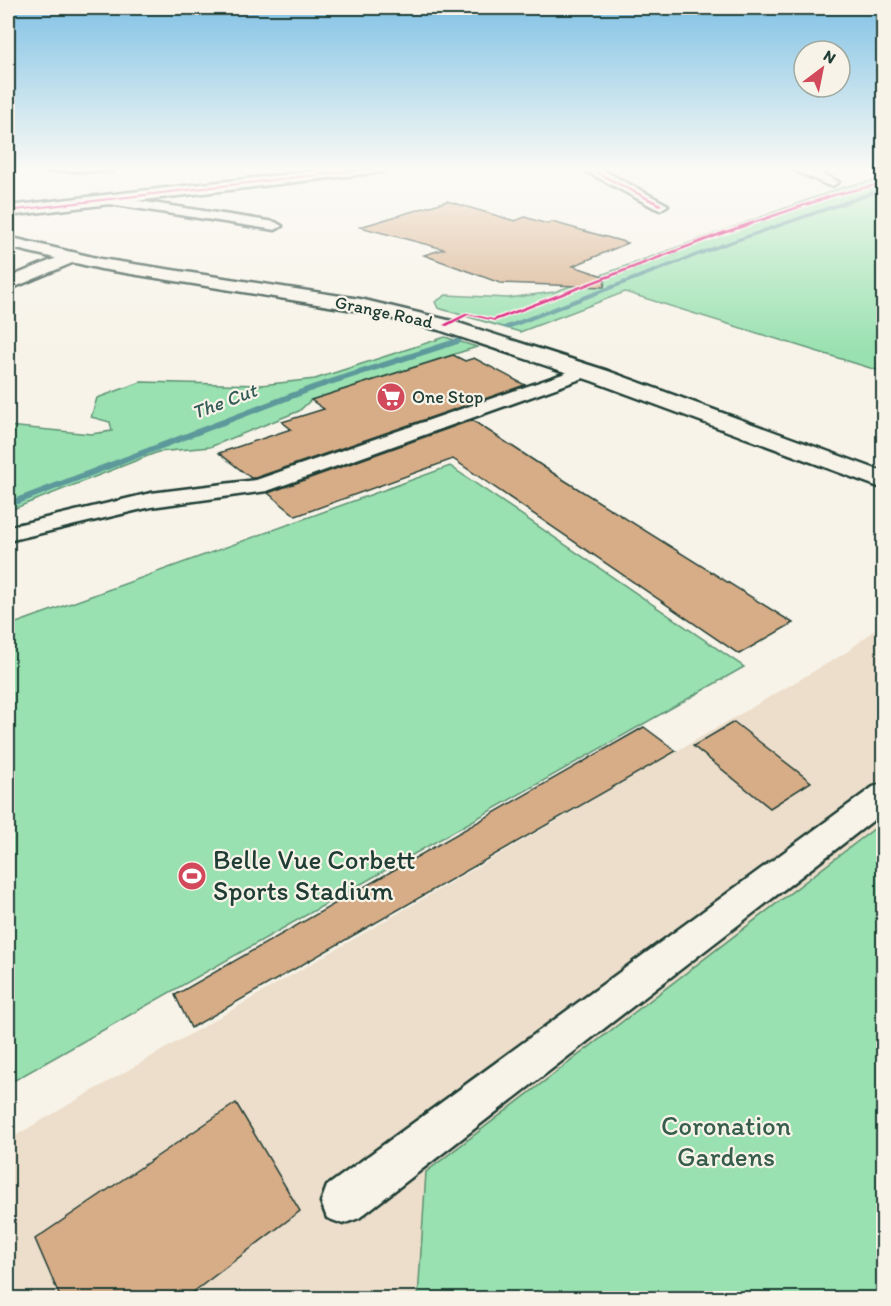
<svg xmlns="http://www.w3.org/2000/svg" width="891" height="1306" font-family="Itim,sans-serif">
  <style>
    .built { fill: #eddecb }
    .green { fill: #99e1b0; stroke: #5c8f72; stroke-width: 1.5 }
    .lines { fill: none; stroke-linecap: round; stroke-linejoin: round }
    .stream { fill: #5d999b; fill-rule: evenodd }
    .building { fill: #d7ad88; stroke: #1f3d34; stroke-width: 1.5 }
    .lane-casing { stroke: #1f3d34; stroke-width: 5 }
    .street-casing { stroke: #1f3d34; stroke-width: 5 }
    .secondary-casing { stroke: #1f3d34; stroke-width: 5 }
    .lane { fill: #f7f3e8; fill-rule: evenodd }
    .street { fill: #f7f3e8; fill-rule: evenodd }
    .secondary { fill: #f7f3e8; fill-rule: evenodd }
    .cycleway-casing { stroke: #f7f3e8; stroke-width: 3 }
    .cycleway { fill: #d6006c; fill-rule: evenodd }
    .labels { text-anchor: middle; stroke-width: 4.5; stroke-linejoin: round; paint-order: stroke }
    .far-street-label { font-size: 18px; fill: #1f3d34; stroke: #f7f3e8 }
    .far-poi-label { font-size: 18px; fill: #1f3d34; stroke: #f7f3e8; text-anchor: start }
    .far-water-label { font-size: 20px; font-style: italic; fill: #345c56; stroke: #f7f3e8 }
    .near-poi-label { font-size: 27px; fill: #1f3d34; stroke: #f7f3e8; text-anchor: start }
    .near-park-label { font-size: 27px; fill: #375e4d; stroke: #f7f3e8 }
  </style>
  <rect width="100%" height="100%" fill="#f7f3e8"/>
  <filter id="ink" filterUnits="userSpaceOnUse"><feTurbulence type="fractalNoise" baseFrequency=".0167" numOctaves="2"/><feDisplacementMap in="SourceGraphic" scale="12" xChannelSelector="R" yChannelSelector="G"/><feConvolveMatrix kernelMatrix="1 2 1 2 8 2 1 2 1" color-interpolation-filters="sRGB"/></filter>
  <g filter="url(#ink)">
    <!-- built -->
    <path class="built" d="M883,623V822L427,1172L418,1298H8V1140L847,652Z"/>
    <!-- green -->
    <path class="green" d="M883,179V372L625,292L520,332L438,308L435,302L446,295L508,298L554,292L846,186Z
      M445,337L477,347L311,400L299,411L210,447L158,452L8,511V426L91,434L112,431L110,422L91,417L97,398L141,382L261,385L315,379Z
      M450,466L744,667L8,1084V626Z
      M883,822V1298H418L426,1172Z"/>
    <g class="lines">
      <!-- stream -->
      <path class="stream" d="M884,187V191L722,247L508,329L501,327L718,245Z
        M458,338L462,341L461,343L318,389L8,508V501L312,385Z"/>
    </g>
    <!-- building -->
    <path class="building" d="M447,201L515,221L525,217L547,224L552,222L628,243L573,266L606,277L604,287L500,283L424,255L444,249L360,227Z
      M453,355L465,361L474,358L525,385L255,478H251L219,453L291,429L282,422L324,409L311,400Z
      M472,420L556,475L793,623L739,654L453,459L296,516L268,493Z
      M734,722L811,782L770,808L693,746Z
      M644,727L676,751L191,1028L175,995Z
      M236,1103L300,1211L184,1299H61L35,1239Z"/>
    <g class="lines">
      <!-- lane casing -->
      <g class="lane-casing">
        <path id="lane" d="M41,168H116L111,171H46Z
          M107,196L275,222L282,226L275,230L103,203L101,200Z
          M586,366L592,367L595,371L592,375L267,491L151,507L8,541V527L151,493L256,480Z
          M884,783V812L359,1218L343,1224L327,1218L321,1202L327,1186L873,787Z"/>
      </g>
      <!-- street casing -->
      <g class="street-casing">
        <path id="street" d="M341,168H388L381,172L8,216V206Z
          M580,168H599L668,205L660,210L655,208Z
          M790,168H810L839,182L832,186L827,185Z
          M71,252L77,253L80,257L77,261L8,290V278Z"/>
      </g>
      <!-- secondary casing -->
      <g class="secondary-casing">
        <path id="secondary" d="M8,237L101,259L360,299L452,321L608,371L884,472V489L592,381L439,330L360,311L101,269L8,247Z"/>
      </g>
      <!-- lane -->
      <use href="#lane" class="lane"/>
      <!-- street -->
      <use href="#street" class="street"/>
      <!-- secondary -->
      <use href="#secondary" class="secondary"/>
      <!-- cycleway casing -->
      <g class="cycleway-casing">
        <path id="cycleway" d="M369,168H382L8,212V210Z
          M590,168L661,204L662,205L659,206L586,168Z
          M884,182V184L835,196L724,234L495,321L468,315L447,326L443,325L467,313L493,319L722,232L833,194Z"/>
      </g>
      <!-- cycleway -->
      <use href="#cycleway" class="cycleway"/>
    </g>
  </g>
  <!-- sky -->
  <linearGradient id="sky" x2="0" y2="1"><stop stop-color="#81c2e5"/><stop offset="0.48" stop-color="#fbfaf5"/><stop offset="1" stop-color="#fbfaf5" stop-opacity="0"/></linearGradient>
  <rect width="891" height="351" fill="url(#sky)"/>
  <!-- icons -->
  <defs>
    <g id="supermarket-disc" transform="scale(1.5)"><circle r="9.5" fill="#d1495b" stroke="#f7f3e8"/><path d="M-6-5.5h2.5l.6 2H6L4.5 2H-2.5L-4.4-4H-6ZM-1.5 3.2a1.3 1.3 0 1 0 .1 0ZM3 3.2a1.3 1.3 0 1 0 .1 0Z" fill="#fff"/></g>
    <g id="stadium-disc" transform="scale(1.5)"><circle r="9.5" fill="#d1495b" stroke="#f7f3e8"/><path d="M0-5a6.5 5 0 1 0 0 10a6.5 5 0 1 0 0-10ZM-3.5-1.8h7v3.6h-7Z" fill="#fff"/></g>
  </defs>
  <g fill-rule="evenodd">
    <use href="#supermarket-disc" x="391" y="397"/>
    <use href="#stadium-disc" x="192" y="876"/>
  </g>
  <g class="labels">
    <!-- far-street labels -->
    <g class="far-street-label">
      <text transform="translate(384 312) rotate(12)" y="6">Grange Road</text>
    </g>
    <!-- far-poi labels -->
    <g class="far-poi-label">
      <text x="412" y="403">One Stop</text>
    </g>
    <!-- far-water labels -->
    <g class="far-water-label">
      <text transform="translate(224 401) rotate(-21)" y="7">The Cut</text>
    </g>
    <!-- near-poi labels -->
    <g class="near-poi-label">
      <text x="213" y="869">Belle Vue Corbett<tspan x="213" dy="31">Sports Stadium</tspan></text>
    </g>
    <!-- near-park labels -->
    <g class="near-park-label">
      <text x="726" y="1135">Coronation<tspan x="726" dy="31">Gardens</tspan></text>
    </g>
  </g>
  <!-- margin -->
  <rect width="891" height="1306" fill="none" stroke="#f7f3e8" stroke-width="30"/>
  <rect x="15" y="15" width="861" height="1276" fill="none" stroke="#1f3d34" stroke-width="2" filter="url(#ink)"/>
  <!-- north arrow -->
  <g transform="translate(822 69) rotate(32)"><circle r="28" fill="#f7f3e8" stroke="#a1aaa0" stroke-width="1.5"/>
  <path d="M0-4.5L10 22L0 15L-10 22Z" fill="#d1495b"/>
  <text y="-9" font-size="16" font-weight="bold" text-anchor="middle" fill="#1f3d34">N</text>
  </g>
</svg>
